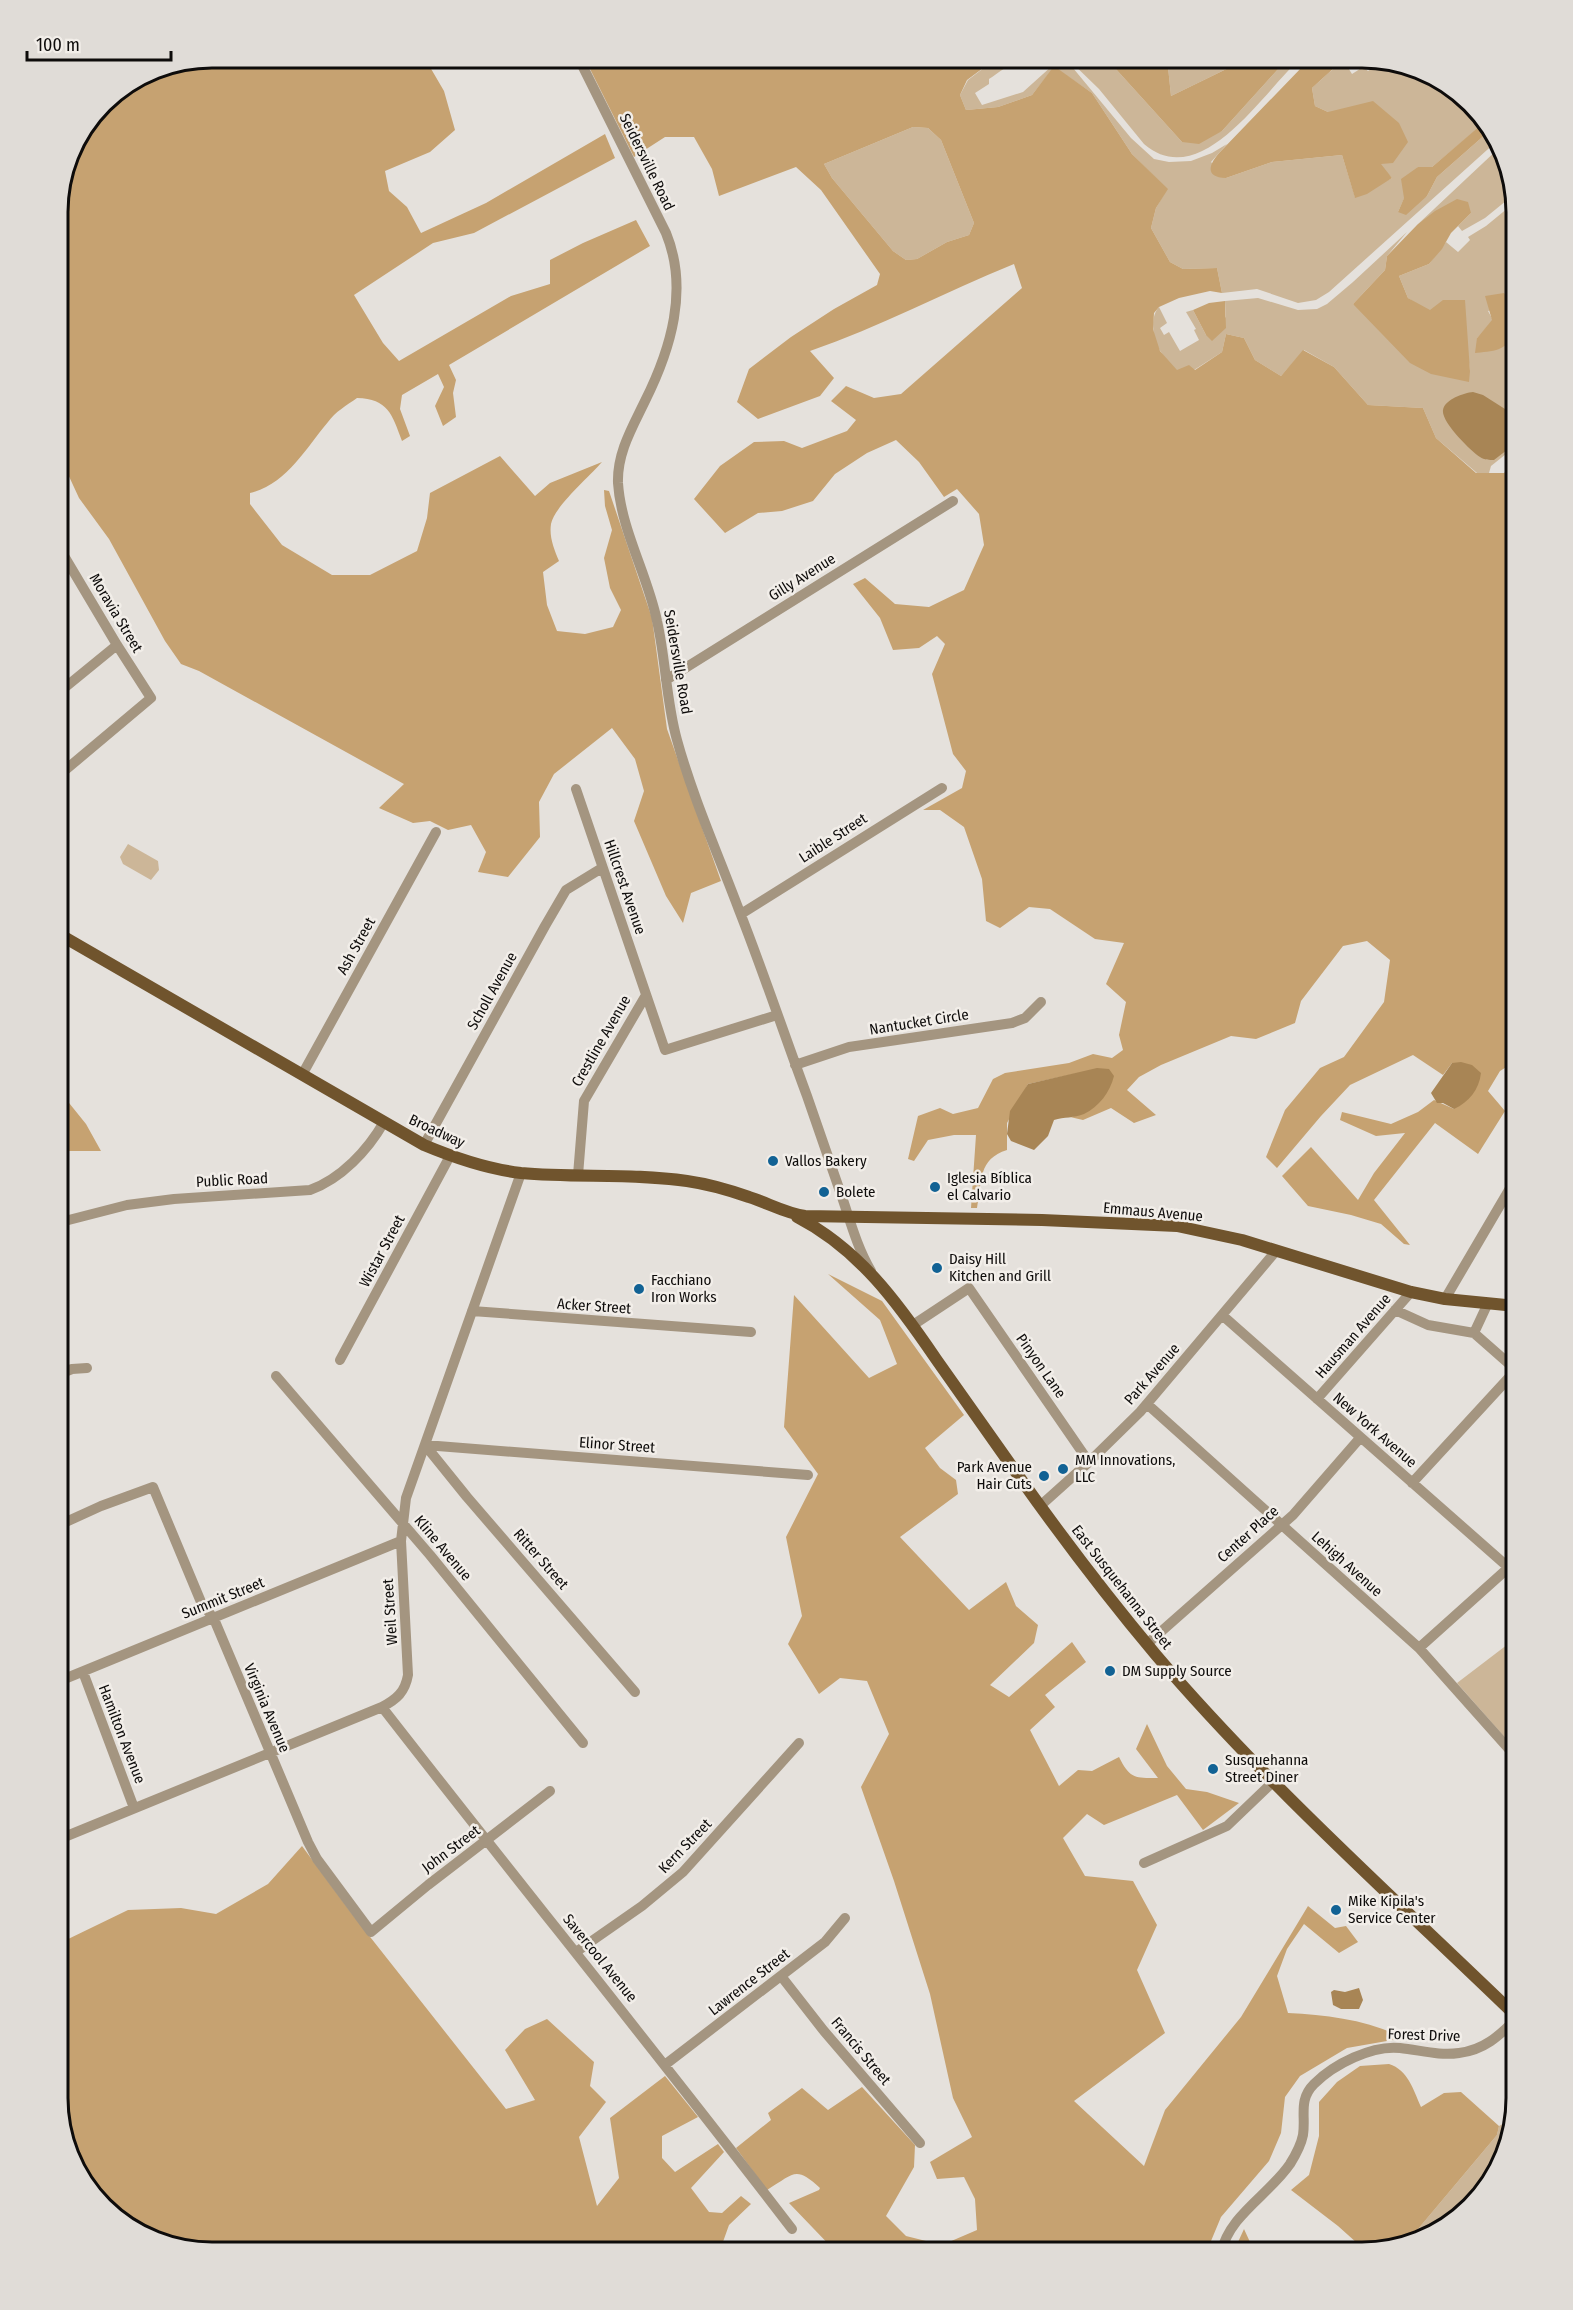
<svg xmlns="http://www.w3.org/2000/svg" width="1573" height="2310" font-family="'Fira Sans Condensed',sans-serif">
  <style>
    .green { fill: #ccb698; fill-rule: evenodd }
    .forest { fill: #c6a271; fill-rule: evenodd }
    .water { fill: #a88555 }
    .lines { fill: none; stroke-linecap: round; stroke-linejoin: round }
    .stream { stroke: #a88555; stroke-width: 3 }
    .minor { stroke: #a49580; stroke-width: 10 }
    .major { stroke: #70542d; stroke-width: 12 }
    .poi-dot { fill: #126294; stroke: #f2eee9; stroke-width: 2 }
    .labels { text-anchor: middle; stroke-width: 5; stroke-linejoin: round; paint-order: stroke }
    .street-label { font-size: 15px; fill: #0e0c0b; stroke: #f2eee9 }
    .poi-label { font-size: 15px; fill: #0e0c0b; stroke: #f2eee9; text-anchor: start }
    .rim { fill: none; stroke: #0e0c0b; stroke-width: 3 }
  </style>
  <rect width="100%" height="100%" fill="#e5e1dc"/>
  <!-- green -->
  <path class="green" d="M998,57H1020L1019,61C1007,65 999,73 989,79V84L975,93L982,105L1023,92L1053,65L1057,64L1073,68L1131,138L1154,159L1169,162L1191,161L1212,153L1227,144L1211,162L1226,178L1272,162L1342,155L1355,197L1392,178L1328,112L1315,106L1312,88C1325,77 1341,58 1359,57L1347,66L1352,74L1363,67L1368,71L1383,61L1447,83L1495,134L1497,141L1329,292L1316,300L1298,303L1257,289L1222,293L1217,268L1183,269L1170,262L1151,228L1156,208L1167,189L1132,154L1092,93L1054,67L1032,95L998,107L966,110L960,95L968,80ZM1481,126L1487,133L1437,177L1427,196L1398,212L1418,167H1432Z
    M1066,57H1105L1182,142L1222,131L1289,57H1302C1265,89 1202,194 1144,144L1099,89Z
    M1167,57H1251L1171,96Z
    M913,127L928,128L941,140L974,223L969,235L947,242L917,259L906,260L893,251L832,178L824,164Z
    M1499,148L1512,196L1485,218L1462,231L1458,226L1471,213L1417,225Z
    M1514,203L1516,211V297L1512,304L1488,311L1493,320L1477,338L1508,342L1516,327V446L1491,466L1489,473H1477L1436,438L1423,408L1368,405L1334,367L1304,350L1281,376L1255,360L1244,338L1226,334L1222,352L1194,370L1177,371C1172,365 1165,359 1161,352C1153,341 1149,318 1159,307L1167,323L1160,328L1164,335L1169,332L1180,351L1199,340L1194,330L1196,329L1186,312L1193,310L1206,335L1226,317L1225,301L1258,298L1298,310L1317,309L1327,304L1353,282L1407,232L1387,256L1385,270L1353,304L1470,371L1466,337L1408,298L1399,276L1429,264L1446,242L1458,252L1470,240L1468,237L1486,226Z
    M128,844L158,861L159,870L151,880L123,864L120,857Z
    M1516,1638V1750L1457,1683Z
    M1511,2119L1495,2176L1439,2232L1408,2241L1497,2135L1499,2126Z"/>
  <!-- forest -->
  <path class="forest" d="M211,57H438L430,67L444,91L455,130L430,152L385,171L389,191L407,207L421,233L486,203L605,134L615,158L474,233L433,243L354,295L383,343L399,361L511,296L550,284V260L583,243L636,220L650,246L449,365L456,380L453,393L456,417L443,426L435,406L444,387L438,374L402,395L400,409L410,436L402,441C392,414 388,399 357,398C347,405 335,412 328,422C305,449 287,484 250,493V504L282,545L332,575H370L417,551L427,518L430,493L500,456L535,496L550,483L602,462C590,476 554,507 551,524C549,537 554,549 559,561L543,572L547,605L557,631L585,634L613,627L621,610L610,588L604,558L612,530L605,506L604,490L609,491L652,618L667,729L721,881L691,893L683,923L666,896L634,821L644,791L635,759L612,728L554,774L539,802L540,837L508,877L478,872L486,852L471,825L448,830L430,821L413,823L379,808L404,784L199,671L181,664L165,641L109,539L79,498L67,472L57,470V202L69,152L102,102L153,69Z
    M584,57H998L967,80L960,95L966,110L998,107L1032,95L1054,66L1092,93L1132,154L1168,189L1156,208L1151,228L1170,262L1183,269L1217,268L1222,293L1210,291L1179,298L1159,307L1154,313L1153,329L1160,351L1177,370L1189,365L1195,370L1222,352L1226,334L1244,338L1255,360L1281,376L1303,350L1334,367L1368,405L1423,408L1436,438L1476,473H1504L1516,462V1061L1500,1071L1488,1091L1505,1111L1478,1154L1435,1123L1374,1200L1410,1245L1404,1244L1381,1224L1351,1215L1308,1206L1282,1176L1311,1147L1358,1200L1374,1173L1405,1133L1376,1136L1340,1120L1342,1112L1391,1124L1418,1112L1434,1100L1454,1109L1452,1063L1443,1075L1413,1055L1350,1085L1321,1116L1277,1168L1266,1157L1285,1110L1320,1068L1344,1057L1384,1002L1390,960L1367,941L1343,946L1301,1001L1295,1023L1256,1039L1231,1036L1161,1065L1139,1077L1127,1090L1156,1115L1134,1123L1111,1108L1083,1120L1070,1117L1084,1113L1097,1069L1028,1084L1007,1123V1150C978,1159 982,1181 977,1208H971L976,1135H954L928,1140L914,1161L908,1159L918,1116L940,1108L953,1114L978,1108L993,1079L1005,1073L1069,1063L1093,1054L1112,1058L1123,1050L1119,1035L1126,1002L1106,984L1124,943L1095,939L1050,909L1029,907L1000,928L986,921L982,879L964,827L940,810H923L962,788L966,771L953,754L932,674L945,644L937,636L919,648L893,650L880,618L853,584L865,578L895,604L929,607L964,590L984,545L979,514L957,489L944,497L919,462L896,440L867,453L835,474L813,501L782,511L758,513L725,533L694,499L720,466L754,442L784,441L802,448L847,431L856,420L831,401L846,386L874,398L901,394L1022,288L1014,264C945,292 880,327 810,351L834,378L820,396L758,419L737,402L749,369L791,337L834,309L877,285L880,274L821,190L796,167L719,196L712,169L694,137H665L634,157ZM913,127L928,128L941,140L974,223L969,235L947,242L917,259L906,260L893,251L832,178L824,164Z
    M1105,57H1167L1171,96L1251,57H1289L1222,131L1199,144L1182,142Z
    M1326,57H1354L1334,68L1312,88L1315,106L1328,112L1373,101L1399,123L1408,142L1393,163L1381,164L1392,178L1367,194L1355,198L1342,155L1272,162L1226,178C1204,177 1209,164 1220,152L1303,66Z
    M1481,125L1487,133L1437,177L1427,196L1406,215L1398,212L1404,198L1401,179L1418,167H1432Z
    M1457,199L1468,202L1471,213L1451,233L1442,249L1429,264L1399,276L1408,298L1430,310L1443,300H1465L1470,371L1469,382L1431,374L1410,363L1353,304L1385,270L1387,256L1417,225L1435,211Z
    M1504,293L1512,304L1516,297C1516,314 1519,341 1499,349C1492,352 1482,352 1475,353L1477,338L1492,320L1485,296Z
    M1225,301L1226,328L1212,341L1206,335L1193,310L1209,303Z
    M57,1088L86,1124L101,1151H67L57,1155Z
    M828,1274L882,1301L964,1415L925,1448L940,1468L956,1480L958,1494L900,1537L969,1610L1006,1582L1016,1606L1038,1625L1034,1643L990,1685L1009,1697L1072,1642L1086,1662L1045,1695L1055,1707L1030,1730L1059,1786L1078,1770L1092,1771L1119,1757C1130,1779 1135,1778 1158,1778L1136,1749L1147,1724L1167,1766L1186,1789L1207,1792L1239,1803L1203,1830L1177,1795L1104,1825L1087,1814L1063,1838L1085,1876L1133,1881L1157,1925L1137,1970L1165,2033L1074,2101L1144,2166L1165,2110L1241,2017L1308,1906L1335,1928L1346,1926L1358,1942L1339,1953L1304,1924L1287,1949L1277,1976L1288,2013C1328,2015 1368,2020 1404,2038L1347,2048L1300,2076L1285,2097L1281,2133L1269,2161L1221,2217L1206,2253H837L789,2203L819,2190L820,2188C795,2165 794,2174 767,2190L736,2148L771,2120L768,2113L802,2088L828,2110L862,2087L915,2145L914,2167L886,2216L906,2236L942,2245L977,2230L975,2199L964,2177L937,2179L930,2162L972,2137L953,2098L930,1994L894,1881L861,1787L889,1734L867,1681L840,1678L819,1694L788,1644L802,1616L786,1537L818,1474L784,1427L794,1295L869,1378L897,1364L880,1320Z
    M302,1846L352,1914L506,2109L535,2100L505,2050L525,2029L547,2019L594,2062L590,2086L606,2102L579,2137L597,2206L619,2178L610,2118L665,2076L698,2117L662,2136V2158L675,2172L718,2144L724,2152L691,2188L709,2212L722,2213L741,2196L751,2204L729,2225L719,2253H202L126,2227L78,2176L57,2099V1942H62L128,1910L181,1908L216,1914L268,1884Z
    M1389,2064C1408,2070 1413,2089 1421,2107L1444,2093L1461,2092L1499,2126L1497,2135L1408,2241L1367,2252L1338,2226L1291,2190L1309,2175L1319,2136V2102L1337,2082L1360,2066Z
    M1244,2229L1255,2253H1233Z"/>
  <!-- water -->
  <path class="water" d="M1473,392L1483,395L1516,416V443L1494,460C1490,460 1484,460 1480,457C1471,451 1441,422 1443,410C1445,399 1464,393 1473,392Z
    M1461,1062L1472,1065L1481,1073C1479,1090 1469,1102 1454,1109L1443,1103H1437L1431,1093L1452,1063Z
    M1097,1068L1109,1069L1114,1076C1110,1092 1099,1107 1084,1114C1074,1118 1064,1117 1054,1120L1048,1136L1034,1150L1011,1141L1007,1134L1010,1111L1028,1084Z
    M1359,1988L1363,2000L1359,2009H1341L1333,2005L1331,1992L1334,1990L1345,1992Z"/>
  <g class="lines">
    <!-- stream -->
    <path class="stream" d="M57,233H58"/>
    <!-- minor -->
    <path class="minor" d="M578,57L666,233C689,289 671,349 645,401C632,428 617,453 618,483C621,530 648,576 657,621C666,660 666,701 677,740C693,798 718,854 739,910C763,971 784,1034 807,1096C819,1130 831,1165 843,1200C851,1224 858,1249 871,1271
      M666,680L953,501
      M57,694L117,645
      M57,777L151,698L117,645L57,544
      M576,789L665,1050L777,1015
      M741,914L942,788
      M795,1065L849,1047L1012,1023L1025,1018L1041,1002
      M302,1075L436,832
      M424,1145L545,926L566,890L602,868
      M578,1175L584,1101L646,995
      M57,1223L127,1205L174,1199L310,1190C341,1179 368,1150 384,1122
      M1445,1299L1516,1178
      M1488,1303L1474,1333L1516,1370
      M1395,1310L1428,1325L1474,1333
      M472,1311L751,1332
      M1222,1315L1508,1567
      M913,1325L969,1288L1089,1462
      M340,1360L450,1156
      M57,1375L72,1369L87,1368
      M276,1376L430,1555L583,1743
      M1317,1399L1411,1292
      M1147,1404L1419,1648L1516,1757
      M425,1445L808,1475
      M425,1445L467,1497L635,1692
      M1412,1483L1516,1370
      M1040,1506L1089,1462L1140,1412L1276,1251
      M57,1526L101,1506L153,1487L201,1602L214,1619L308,1842L317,1859L371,1932L428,1885L550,1791
      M1147,1644L1293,1515L1360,1438
      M1419,1648L1516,1561
      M83,1672L134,1808
      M57,1682L401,1541
      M382,1707C518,1882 658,2054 792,2229
      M57,1840L382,1707C397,1699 405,1692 408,1675L401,1541L406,1498L521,1173
      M1144,1863L1227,1826L1274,1781
      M576,1952L642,1906L683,1872L799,1743
      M781,1976L824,2031L920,2143
      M666,2064L825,1942L845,1918
      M1221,2253C1229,2215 1269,2195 1290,2164C1295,2156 1301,2145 1303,2135C1306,2116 1298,2100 1314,2084C1334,2064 1372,2045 1400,2048C1420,2050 1439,2056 1459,2053C1484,2050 1499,2036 1516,2019"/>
    <!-- major -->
    <path class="major" d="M57,933L424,1145C455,1158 487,1169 521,1173C576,1178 632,1173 687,1181C708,1184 729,1190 749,1197C768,1203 785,1213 805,1216L1042,1220L1177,1226L1242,1240L1411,1292L1445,1299L1516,1306
      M797,1217C859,1249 898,1303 936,1359C960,1393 984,1427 1008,1461C1055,1528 1104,1593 1156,1655C1266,1784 1394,1898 1516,2016"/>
  </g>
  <!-- markers -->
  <g class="poi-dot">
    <circle cx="773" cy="1161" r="6"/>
    <circle cx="935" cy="1187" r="6"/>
    <circle cx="824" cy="1192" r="6"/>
    <circle cx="937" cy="1268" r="6"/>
    <circle cx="639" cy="1289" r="6"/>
    <circle cx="1063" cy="1469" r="6"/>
    <circle cx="1044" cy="1476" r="6"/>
    <circle cx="1110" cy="1671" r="6"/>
    <circle cx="1213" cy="1769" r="6"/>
    <circle cx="1336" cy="1910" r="6"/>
  </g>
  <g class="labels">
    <!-- street labels -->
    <g class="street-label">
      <text transform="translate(647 162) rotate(64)" y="5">Seidersville Road</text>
      <text transform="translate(802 577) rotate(-32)" y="5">Gilly Avenue</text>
      <text transform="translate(116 613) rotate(59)" y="5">Moravia Street</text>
      <text transform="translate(678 662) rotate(80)" y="5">Seidersville Road</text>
      <text transform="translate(833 838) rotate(-33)" y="5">Laible Street</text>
      <text transform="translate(625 887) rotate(71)" y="5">Hillcrest Avenue</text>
      <text transform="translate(356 946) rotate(-61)" y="5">Ash Street</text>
      <text transform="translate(492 991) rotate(-61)" y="5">Scholl Avenue</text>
      <text transform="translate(919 1022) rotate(-9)" y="5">Nantucket Circle</text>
      <text transform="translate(601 1041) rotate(-60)" y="5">Crestline Avenue</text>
      <text transform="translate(437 1131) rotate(25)" y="5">Broadway</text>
      <text transform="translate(232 1180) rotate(-3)" y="5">Public Road</text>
      <text transform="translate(1153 1212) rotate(5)" y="5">Emmaus Avenue</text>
      <text transform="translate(382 1251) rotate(-62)" y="5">Wistar Street</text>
      <text transform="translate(594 1306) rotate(4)" y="5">Acker Street</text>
      <text transform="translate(1353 1336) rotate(-49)" y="5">Hausman Avenue</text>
      <text transform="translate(1041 1366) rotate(55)" y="5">Pinyon Lane</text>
      <text transform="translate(1152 1374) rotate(-49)" y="5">Park Avenue</text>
      <text transform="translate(1375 1430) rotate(41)" y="5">New York Avenue</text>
      <text transform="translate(617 1445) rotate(4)" y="5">Elinor Street</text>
      <text transform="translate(1248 1534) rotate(-42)" y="5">Center Place</text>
      <text transform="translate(443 1548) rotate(50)" y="5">Kline Avenue</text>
      <text transform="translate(541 1559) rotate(49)" y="5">Ritter Street</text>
      <text transform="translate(1347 1564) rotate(42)" y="5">Lehigh Avenue</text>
      <text transform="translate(1122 1587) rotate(52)" y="5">East Susquehanna Street</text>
      <text transform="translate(223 1598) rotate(-22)" y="5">Summit Street</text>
      <text transform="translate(390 1612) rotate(-94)" y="5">Weil Street</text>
      <text transform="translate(267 1708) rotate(67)" y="5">Virginia Avenue</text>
      <text transform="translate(122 1734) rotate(69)" y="5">Hamilton Avenue</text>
      <text transform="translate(685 1846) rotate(-46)" y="5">Kern Street</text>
      <text transform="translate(451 1849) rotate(-37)" y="5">John Street</text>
      <text transform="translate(600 1958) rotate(51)" y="5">Savercool Avenue</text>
      <text transform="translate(749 1982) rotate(-38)" y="5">Lawrence Street</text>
      <text transform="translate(1424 2035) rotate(2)" y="5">Forest Drive</text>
      <text transform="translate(861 2051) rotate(50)" y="5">Francis Street</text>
    </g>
    <!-- poi labels -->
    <g class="poi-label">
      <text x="785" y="1166">Vallos Bakery</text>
      <text x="947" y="1183">Iglesia Bíblica<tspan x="947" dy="17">el Calvario</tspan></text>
      <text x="836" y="1197">Bolete</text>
      <text x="949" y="1264">Daisy Hill<tspan x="949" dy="17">Kitchen and Grill</tspan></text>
      <text x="651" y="1285">Facchiano<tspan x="651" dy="17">Iron Works</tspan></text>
      <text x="1075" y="1465">MM Innovations,<tspan x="1075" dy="17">LLC</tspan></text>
      <text x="1032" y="1472" text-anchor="end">Park Avenue<tspan x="1032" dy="17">Hair Cuts</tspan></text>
      <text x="1122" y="1676">DM Supply Source</text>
      <text x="1225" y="1765">Susquehanna<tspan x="1225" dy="17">Street Diner</tspan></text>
      <text x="1348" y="1906">Mike Kipila's<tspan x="1348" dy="17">Service Center</tspan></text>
    </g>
  </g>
  <!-- crop -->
  <path d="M0 0H1573V2310H0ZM212 68H1362A144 144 0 0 1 1506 212V2098A144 144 0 0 1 1362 2242H212A144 144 0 0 1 68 2098V212A144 144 0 0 1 212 68Z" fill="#e0dcd7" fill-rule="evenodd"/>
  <path class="rim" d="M212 68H1362A144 144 0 0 1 1506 212V2098A144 144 0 0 1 1362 2242H212A144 144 0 0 1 68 2098V212A144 144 0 0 1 212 68Z"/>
  <!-- scale -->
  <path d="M27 51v9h144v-9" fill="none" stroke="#0e0c0b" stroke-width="3"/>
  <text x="36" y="51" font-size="18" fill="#0e0c0b" stroke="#f2eee9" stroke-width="4.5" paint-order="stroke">100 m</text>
</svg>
